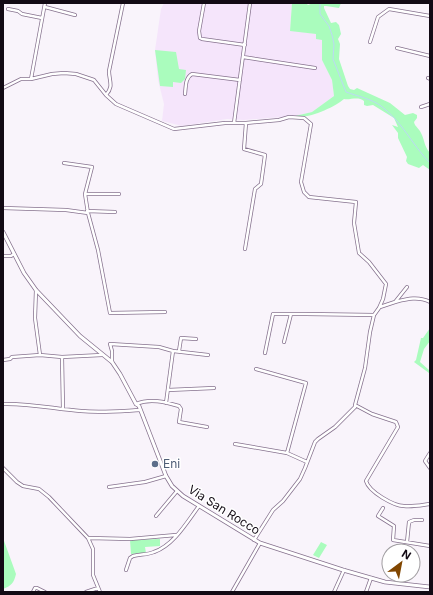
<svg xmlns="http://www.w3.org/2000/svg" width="433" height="595" font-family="Inter,sans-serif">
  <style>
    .built { fill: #f5e5fb }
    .green { fill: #aafcbd }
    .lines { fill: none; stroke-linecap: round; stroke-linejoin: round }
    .stream { stroke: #bbd9f4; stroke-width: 1 }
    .minor-casing { stroke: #86728e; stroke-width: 4 }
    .tertiary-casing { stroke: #86728e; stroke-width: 4.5 }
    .minor { stroke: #fff; stroke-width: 2.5 }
    .tertiary { stroke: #fff; stroke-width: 3 }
    .service-dot { fill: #5c6f8a; stroke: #fff; stroke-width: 1.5 }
    .labels { text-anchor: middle; stroke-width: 3; stroke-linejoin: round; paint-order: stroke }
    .service-label { font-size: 12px; fill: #4e5e75; stroke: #fff; text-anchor: start }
    .street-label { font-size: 12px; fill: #120a14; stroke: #fff }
  </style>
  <rect width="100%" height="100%" fill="#f9f4fb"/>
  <!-- built -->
  <path class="built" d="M164,3H292L290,30L316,34L322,40V60L332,80L334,96L312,112L295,116L244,120L227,119L182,126L162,121L164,104L158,80L155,50L161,9Z"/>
  <!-- green -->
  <path class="green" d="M292,3H306L308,5L313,3L322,4L323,3H341L339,8L326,6H324V8L331,23L336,22L339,25L341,34L338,39L340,44L339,59L348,86L350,89L354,90L357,88L390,103L405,115L413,113L417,115V118L414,122C415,127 419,128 421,133C425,141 424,146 430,153V170L423,165L419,168L408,164L406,161L407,157L398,138V133L392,125L398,127L394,118L373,105L367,106L364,105V101C358,96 351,100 344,99C335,107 307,120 295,116L312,112L334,96L332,80L322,60V40L316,39V34L290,31Z
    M155,50L176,52L179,69L186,70L185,79L181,83L173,82V87L160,86Z
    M430,328V341L424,349L420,362L429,370V373L414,362L416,360L421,338H423Z
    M3,538L16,574C14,583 11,586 3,589Z
    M160,539V546L145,547L146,553L131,554L130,540Z
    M321,542L327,545L319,558L313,555Z"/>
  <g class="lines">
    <!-- stream -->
    <path class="stream" d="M320,3V14L329,26L332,35L334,44L333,59L346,92C357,96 372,99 381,106C402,121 412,145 430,163"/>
    <!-- minor casing -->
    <g class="minor-casing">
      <path id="minor" d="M204,3L199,31L200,38L202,39L245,45
        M45,7L75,15
        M8,9L18,11L22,14L42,18
        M370,42L378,17L389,9L430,16
        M397,48L430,56
        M243,57L315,68
        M428,78L430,79
        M31,79L45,3
        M3,88L21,79H31L52,74L64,73L76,74L94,80L106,95L116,104L174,129L225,123H246L279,120L289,117L304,118L311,124L301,182L304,192L309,197L356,202L354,223L359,253L369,262L386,284L383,299L379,308L374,315L370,332L365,368L355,405L372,414L396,422L398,427L366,481C369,492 394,506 404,506C413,507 422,505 430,504
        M185,94C186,86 185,78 192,74L240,80
        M106,95C114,86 109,81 109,71L123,3
        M421,107L430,104
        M234,123L250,3
        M64,163L92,167L85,194L88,213L98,250L110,313L165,312
        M85,194H119
        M3,208L66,210L88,213
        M87,211L115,212
        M245,249L255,189L261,184L265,155L244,149L246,123
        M3,256H11L14,254
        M36,290L35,318L40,355
        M395,302C407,299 418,296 430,302
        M380,307L395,302L407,287
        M284,342L291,314
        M179,351L181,338L196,339
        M265,353L273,314H306L374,315
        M62,357L63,409
        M3,360L10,359L12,357L40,355L62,357L102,355
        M112,362V351L110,344L159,347L173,351L208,355
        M256,369L306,383L287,453
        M168,390L214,388
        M166,403L173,351
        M3,404C29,403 55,409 81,411C101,413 121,411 140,410
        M136,404C150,398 165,402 179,406L181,409L179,422L207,427
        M235,444L287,453L307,462
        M430,453L425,461L430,468
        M3,468L17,482L23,486L39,489L49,497L88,538L93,549V575L100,592
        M109,487L145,482L166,476
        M383,508L378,516L394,526L393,540L430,546
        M156,516L177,491
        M89,538L130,539L176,535
        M254,540L273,510L283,501L300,479L305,468L315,442L318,439L335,427L355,407V405
        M407,542L409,522L414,520H422
        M126,570L130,558L133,556C140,554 147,555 154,552C174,545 187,522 199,506
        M33,592L35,588H37L45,592
        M86,592L98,588
        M232,592L260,543
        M334,592L344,570
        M366,592L371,578"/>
    </g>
    <!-- tertiary casing -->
    <g class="tertiary-casing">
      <path id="tertiary" d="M3,232L24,273L36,290L80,336L112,362L120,374L136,404L139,406L166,476L172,486L183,496L260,543L343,570L385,582L430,587"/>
    </g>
    <!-- minor -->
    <use href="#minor" class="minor"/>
    <!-- tertiary -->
    <use href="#tertiary" class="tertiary"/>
  </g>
  <!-- markers -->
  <circle class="service-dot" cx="155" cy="464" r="4"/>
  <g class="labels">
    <!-- service labels -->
    <g class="service-label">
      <text x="163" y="468">Eni</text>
    </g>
    <!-- street labels -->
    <g class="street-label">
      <text transform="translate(224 510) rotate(32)" y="4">Via San Rocco</text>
    </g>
  </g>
  <!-- border -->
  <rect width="433" height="595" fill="none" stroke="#120a14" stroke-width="8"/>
  <!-- north arrow -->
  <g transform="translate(401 563) rotate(32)"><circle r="19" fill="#ffffff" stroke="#a09da1"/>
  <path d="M0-3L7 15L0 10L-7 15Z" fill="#814600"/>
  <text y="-6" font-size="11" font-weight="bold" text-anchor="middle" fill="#120a14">N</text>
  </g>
</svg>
